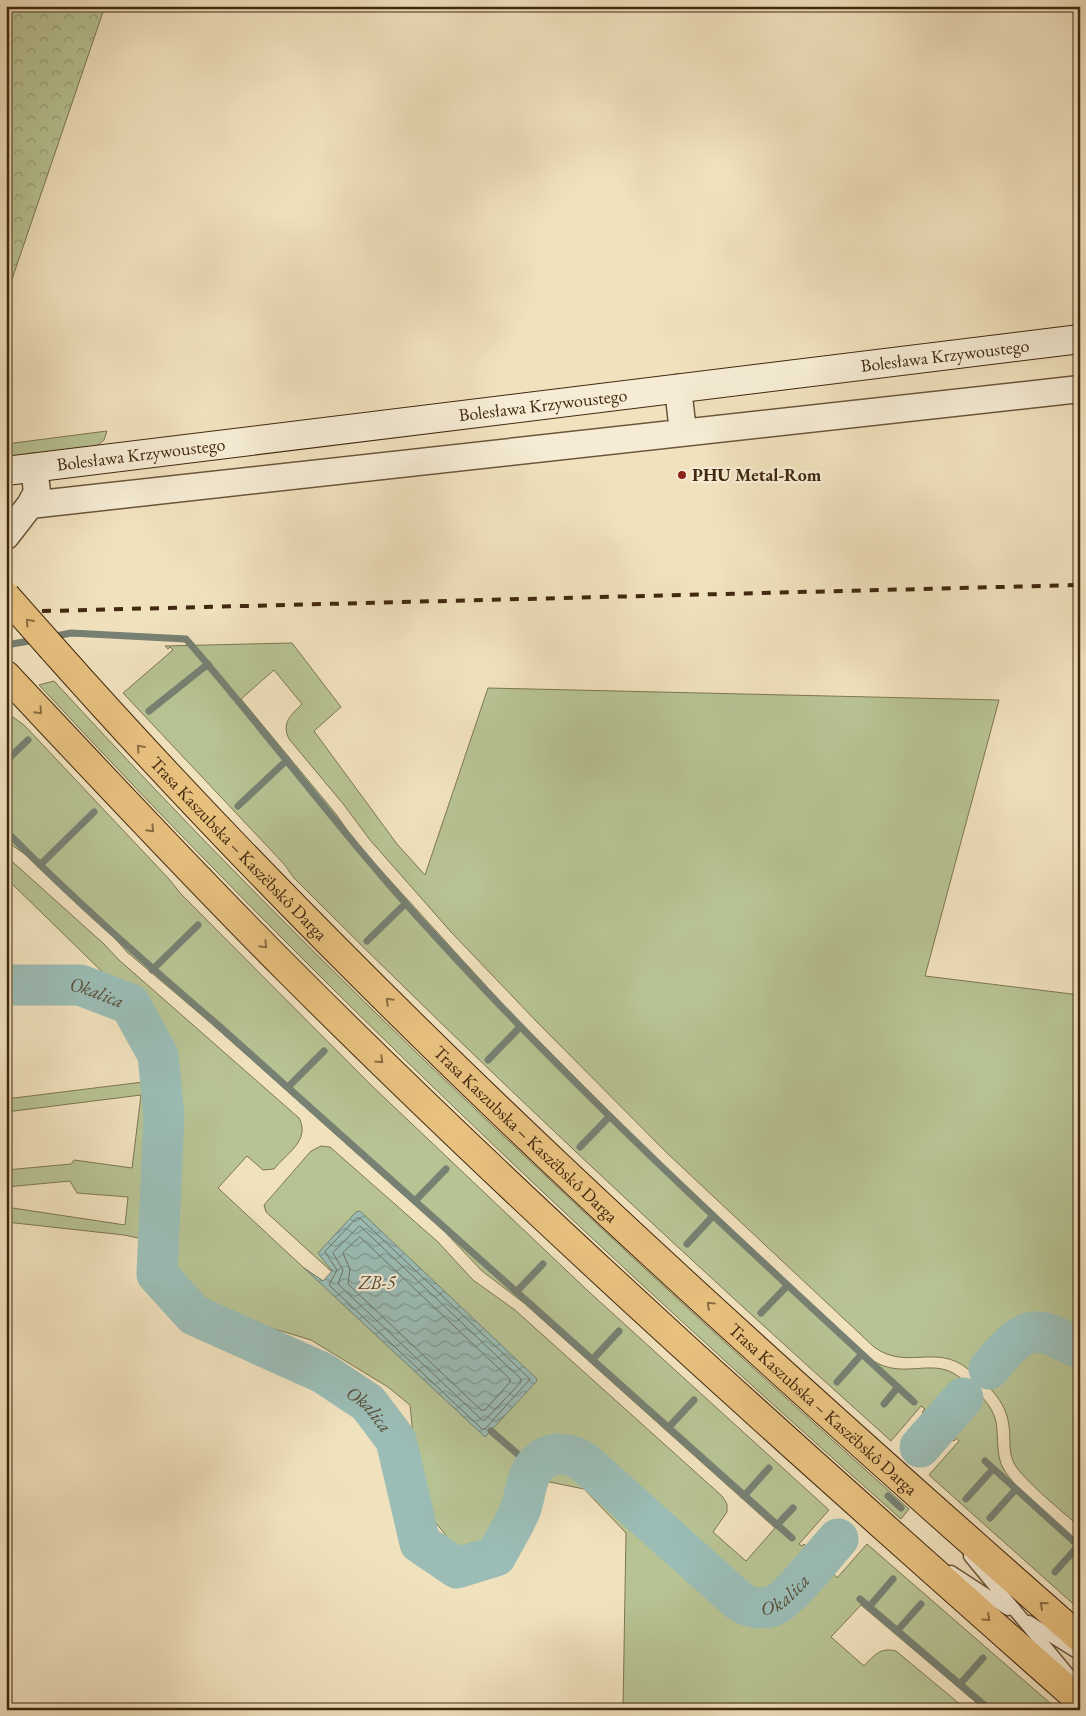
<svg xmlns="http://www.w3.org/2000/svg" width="1086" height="1716" font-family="'EB Garamond',serif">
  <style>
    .green { fill: #b8c393; stroke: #7c7651 }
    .forest { fill: url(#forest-crowns); stroke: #7c7651 }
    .water { fill: url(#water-waves); stroke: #778173 }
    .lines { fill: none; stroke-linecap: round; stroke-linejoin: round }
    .shore { stroke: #6e7262; stroke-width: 1 }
    .stream { stroke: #778173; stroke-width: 7 }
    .river { stroke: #9bbdb6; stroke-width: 41 }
    .service-casing { stroke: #6d563b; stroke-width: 15 }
    .minor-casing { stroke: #6d563b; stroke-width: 29 }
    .secondary-casing { stroke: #41280f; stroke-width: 30 }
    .motorway-casing { stroke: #41280f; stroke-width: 30 }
    .service { stroke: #f6ecd5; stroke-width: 12 }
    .minor { stroke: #f6ecd5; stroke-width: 26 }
    .secondary { stroke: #f6ecd5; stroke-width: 28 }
    .motorway { stroke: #e8c17f; stroke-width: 28 }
    .rail { stroke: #41280f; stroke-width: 4; stroke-dasharray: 9 9; stroke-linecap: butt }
    .motorway-bridge-casing { stroke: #41280f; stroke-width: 30; stroke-linecap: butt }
    .motorway-bridge { stroke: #e8c17f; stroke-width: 28 }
    .oneway { stroke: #8c6d41 }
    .poi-dot { fill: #8f2418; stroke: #f6ecd5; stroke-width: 2 }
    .labels { text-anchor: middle; stroke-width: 4.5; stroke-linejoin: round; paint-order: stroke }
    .street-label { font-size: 18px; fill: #41280f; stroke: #f6ecd5 }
    .poi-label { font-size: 18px; font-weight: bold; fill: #41280f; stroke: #f6ecd5; text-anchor: start }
    .water-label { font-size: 19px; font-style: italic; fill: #584d39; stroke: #f6ecd5 }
  </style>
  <defs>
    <pattern id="forest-crowns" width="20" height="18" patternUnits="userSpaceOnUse" patternTransform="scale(1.25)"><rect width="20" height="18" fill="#b8c393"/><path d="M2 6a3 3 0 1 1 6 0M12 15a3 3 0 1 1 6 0" fill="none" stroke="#979e76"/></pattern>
    <pattern id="water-waves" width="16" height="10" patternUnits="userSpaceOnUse" patternTransform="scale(1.25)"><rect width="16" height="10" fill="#9bbdb6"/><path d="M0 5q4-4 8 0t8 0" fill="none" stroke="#809a92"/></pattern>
  </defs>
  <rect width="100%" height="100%" fill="#f1e2be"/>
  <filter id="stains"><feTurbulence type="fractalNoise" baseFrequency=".004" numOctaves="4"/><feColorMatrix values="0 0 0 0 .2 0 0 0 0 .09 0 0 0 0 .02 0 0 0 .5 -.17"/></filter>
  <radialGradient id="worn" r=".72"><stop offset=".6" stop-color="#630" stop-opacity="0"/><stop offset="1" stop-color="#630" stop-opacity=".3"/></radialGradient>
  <!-- green -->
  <path class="green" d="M107,431L104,440L92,450L6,460V444Z
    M292,643L341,707L314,731L397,844L425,875L488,688L999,700L925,976L1080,995V1527C1064,1513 1022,1479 1014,1463C1008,1451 1011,1439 1009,1426C1006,1400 987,1384 968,1369C936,1343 907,1371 874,1347L668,1154L535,1020L451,932L370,840L344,805L289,739C281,723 291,715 302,704L274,670L241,699L336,814L356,843L507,1009L659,1162L872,1360C903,1381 933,1356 959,1377C977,1391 997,1407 997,1431C998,1444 997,1456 1003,1468C1015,1490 1060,1525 1080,1543V1610L929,1475L959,1441L956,1438L954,1441L945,1433L930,1450L920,1446L916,1437L931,1420L922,1412L925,1409L921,1406L891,1441C687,1258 487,1072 294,878L284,864L123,693L173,650L170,647L168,649L165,646Z
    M54,681C322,974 614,1244 909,1509L901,1519C602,1254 311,979 39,685Z
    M13,717L25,726L169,879L181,894L372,1086L587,1290L829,1510L799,1544L802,1546L804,1544L813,1552L827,1535L838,1539L842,1548L827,1565L836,1572L834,1574L837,1578L867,1544L1058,1710H985L861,1605L831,1637L864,1666C874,1655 881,1647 896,1651L967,1710H623L626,1533L584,1489L540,1480L532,1492L522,1487L507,1513L476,1554L452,1543L420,1503L410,1405L388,1387L311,1340L232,1316L175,1277L162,1243L124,1235L6,1222V1207L125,1225L128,1197L77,1193L70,1181L6,1187V1170L71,1164L74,1160L132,1168L141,1095L6,1112V1099L143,1082L145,1066L161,1069L157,1058L123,1026V992L6,878V856L104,944L119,960L299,1118C311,1140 286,1154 274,1169L263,1170L247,1156L218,1188L304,1268L323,1281L332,1272L266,1212L264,1205L311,1151L321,1146L330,1147L438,1242L473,1280L515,1310L722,1496L727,1504V1512L713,1532L746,1561L775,1528L524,1303L482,1271L444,1231L212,1024L127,952L113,936L26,855L6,841V723Z"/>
  <!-- forest -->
  <path class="forest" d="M6,6H105L6,297Z"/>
  <!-- water -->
  <path class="water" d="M360,1211L536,1378L537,1381L485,1437L304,1268L323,1281L332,1271L318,1253L356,1212Z"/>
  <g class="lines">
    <!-- shore -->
    <path class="shore" d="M357,1218H360L530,1379L485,1429H482L329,1285L337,1270L325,1252Z
      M360,1226L521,1379V1382L485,1420H482L338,1284L343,1270L333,1253Z
      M360,1237L510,1379V1382L485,1410H481L348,1284L350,1269L343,1253Z"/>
    <!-- stream -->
    <path class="stream" d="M51,637L71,633L186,639C271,737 347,841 435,936C586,1101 750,1251 914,1402
      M6,645L35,640
      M149,711L208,664
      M6,761L28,740
      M238,806L287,760
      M6,831C74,900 146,963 219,1026L792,1538
      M40,865L94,812
      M367,941L405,904
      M152,970L198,925
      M488,1060L520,1027
      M288,1087L324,1051
      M580,1147L609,1117
      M415,1201L446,1169
      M687,1244L712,1217
      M517,1291L543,1264
      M761,1313L787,1286
      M592,1360L619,1331
      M837,1382L861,1355
      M884,1404L898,1387
      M668,1428L694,1400
      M491,1431L534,1468
      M985,1461L1080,1547
      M744,1496L769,1468
      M888,1496L901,1508
      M966,1499L993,1469
      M990,1518L1016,1489
      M777,1525L793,1508
      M1055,1572L1078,1546
      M860,1599L990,1710
      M869,1607L893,1579
      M897,1631L921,1604
      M960,1684L983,1658"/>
    <!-- river -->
    <g class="river">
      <path id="s1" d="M6,985H80L130,1004L158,1055L164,1116L157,1274L194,1315L323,1373L368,1403L396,1440L420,1543L457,1568L496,1556C504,1540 515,1524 521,1508C525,1496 526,1481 532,1471C543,1450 568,1450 585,1463L739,1601C749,1608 761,1610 773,1606C789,1600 824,1554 838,1539"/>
      <path d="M989,1369C1004,1352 1022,1324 1048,1334C1060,1337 1068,1345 1080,1348"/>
      <path d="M920,1447L963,1398"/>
    </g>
    <!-- service casing -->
    <g class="service-casing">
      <path id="service" d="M970,1556L1072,1679
        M951,1572L1008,1609
        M1029,1622L1080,1654"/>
    </g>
    <!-- minor casing -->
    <g class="minor-casing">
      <path id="minor" d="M678,388L683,432
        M30,505L1080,389
        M6,536L30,505L37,492L34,467"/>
    </g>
    <!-- secondary casing -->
    <g class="secondary-casing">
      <g id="secondary">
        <path id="s2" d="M6,471L1080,339"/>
      </g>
    </g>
    <!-- motorway casing -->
    <g class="motorway-casing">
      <g id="motorway">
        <path id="s3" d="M52,648C368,1004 723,1324 1080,1638"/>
        <path d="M6,675C100,775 193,875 290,972C543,1225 812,1464 1080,1701"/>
      </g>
    </g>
    <!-- service -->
    <use href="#service" class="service"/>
    <!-- minor -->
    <use href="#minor" class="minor"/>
    <!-- secondary -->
    <use href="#secondary" class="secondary"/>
    <!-- motorway -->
    <use href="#motorway" class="motorway"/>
    <!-- rail -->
    <path class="rail" d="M6,612L1080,585"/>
    <!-- motorway-bridge casing -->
    <g class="motorway-bridge-casing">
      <path id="motorway-bridge" d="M6,596L52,648"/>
    </g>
    <!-- motorway-bridge -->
    <use href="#motorway-bridge" class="motorway-bridge"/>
  </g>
  <!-- one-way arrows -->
  <defs><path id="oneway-chevron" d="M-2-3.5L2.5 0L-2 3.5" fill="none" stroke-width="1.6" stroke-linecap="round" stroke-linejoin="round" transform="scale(1.25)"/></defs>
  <g class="oneway">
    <use href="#oneway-chevron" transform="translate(29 622) rotate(-131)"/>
    <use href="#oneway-chevron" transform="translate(39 711) rotate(47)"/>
    <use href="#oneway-chevron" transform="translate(140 748) rotate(-132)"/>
    <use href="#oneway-chevron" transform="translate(151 829) rotate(46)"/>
    <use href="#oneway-chevron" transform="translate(264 945) rotate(46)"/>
    <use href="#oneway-chevron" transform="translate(389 1001) rotate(-135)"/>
    <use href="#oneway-chevron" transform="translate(380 1060) rotate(44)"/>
    <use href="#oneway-chevron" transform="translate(710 1305) rotate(-137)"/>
    <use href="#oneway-chevron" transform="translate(1043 1605) rotate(-139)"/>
    <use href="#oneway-chevron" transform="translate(987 1618) rotate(42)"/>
  </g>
  <!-- markers -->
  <circle class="poi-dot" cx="682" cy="475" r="5"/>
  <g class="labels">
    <!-- street labels -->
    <g class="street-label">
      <text dy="6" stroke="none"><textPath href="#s2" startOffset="946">Bolesława Krzywoustego</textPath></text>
      <text dy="6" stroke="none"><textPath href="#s2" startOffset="541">Bolesława Krzywoustego</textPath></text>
      <text dy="6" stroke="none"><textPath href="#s2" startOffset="136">Bolesława Krzywoustego</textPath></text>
      <text dy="6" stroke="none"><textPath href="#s3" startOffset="274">Trasa Kaszubska – Kaszëbskô Darga</textPath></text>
      <text dy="6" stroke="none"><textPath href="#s3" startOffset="679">Trasa Kaszubska – Kaszëbskô Darga</textPath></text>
      <text dy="6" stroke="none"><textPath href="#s3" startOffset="1084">Trasa Kaszubska – Kaszëbskô Darga</textPath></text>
    </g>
    <!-- poi labels -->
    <g class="poi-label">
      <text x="692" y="481">PHU Metal-Rom</text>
    </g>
    <!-- water labels -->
    <g class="water-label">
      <text dy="7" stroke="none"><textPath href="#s1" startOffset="92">Okalica</textPath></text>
      <text x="377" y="1289">ZB-5</text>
      <text dy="7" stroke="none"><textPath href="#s1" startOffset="661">Okalica</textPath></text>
      <text dy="7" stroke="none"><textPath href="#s1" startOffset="1306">Okalica</textPath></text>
    </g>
  </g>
  <!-- margin -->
  <rect width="1086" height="1716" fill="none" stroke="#f1e2be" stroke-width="25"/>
  <rect x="8" y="8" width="1071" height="1701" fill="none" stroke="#41280f" stroke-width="2.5"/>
  <rect x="12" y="12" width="1061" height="1691" fill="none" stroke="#41280f"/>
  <rect width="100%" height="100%" filter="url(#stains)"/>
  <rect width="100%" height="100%" fill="url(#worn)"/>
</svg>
